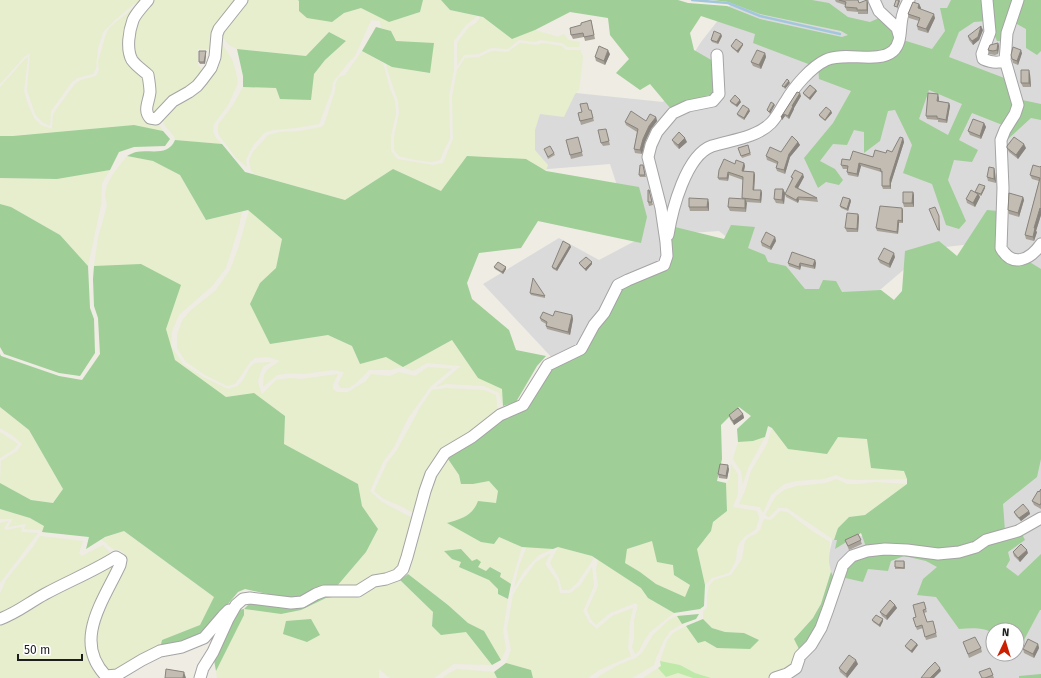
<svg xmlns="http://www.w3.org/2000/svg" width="1041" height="678" font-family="'Fira Sans',sans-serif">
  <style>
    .residential { fill: #dbdada; fill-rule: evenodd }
    .farmland { fill: #e6eecd }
    .grass { fill: #bee9a8 }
    .forest { fill: #9fce97; fill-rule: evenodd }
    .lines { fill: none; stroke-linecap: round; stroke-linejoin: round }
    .stream { stroke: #a2c7dd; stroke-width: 2.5 }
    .minor-casing { stroke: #a4a4a4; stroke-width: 13 }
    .minor { stroke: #fff; stroke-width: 11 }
    .wall { fill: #a8a299 }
    .shaded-wall { fill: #88847d }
    .building { fill: #c3bcb2; stroke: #88847d }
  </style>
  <rect width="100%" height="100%" fill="#eeece3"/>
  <!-- residential -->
  <path class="residential" d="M734,0H1041V276L998,241L928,249L874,295H800L719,231L675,234L663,281L571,378L483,284L559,238L599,260L635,241L610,164L536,170L518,127L576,93L663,102L701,42Z
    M1041,433V678H781L803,659L835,530L898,545ZM993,630H1017V654H993Z"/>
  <!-- farmland -->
  <path class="farmland" d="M0,0H142L134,4L115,20L103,32L98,48L96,69L93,74L77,78L71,83L51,111L50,126L42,122L35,114L27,90L30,53L24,57L0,84Z
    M153,0H238L212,49H198V65L201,68V74L199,79L159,112L152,114L153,92L137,61L132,44L133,35L140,17L151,5Z
    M245,0H298L332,22L344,13L361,8L389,22L420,12L423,0H441L450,10L477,16L466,25L454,41V69L449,96L450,139L445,148L440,160L431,162L415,160L399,156L394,150V137L399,113L398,101L388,72L386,64L392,67L429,73L396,41L391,31L381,28L380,21L371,20L355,56L348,63L333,82L332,90L319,124L296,128L273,130L264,133L254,144L249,153L246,160L247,167L236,158L219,135L218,131V125L233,105L243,87L276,88L313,74L325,60L346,41L329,32L306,56L237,49L229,45L220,34Z
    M136,6L128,42L145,76L147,100L156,120L163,131L134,125L13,136H0V87L25,59L28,57L24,91L27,102L34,118L41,125L52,129L53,115L55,111L75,84L81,80L96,76L99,70L98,62L106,34L110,27Z
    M481,16L512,39L535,30L558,37L564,34L568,40L580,42L579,47H568L562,43L540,40L535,42L519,40L508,49L491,48L479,54L464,55L457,66V43L469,27L476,23Z
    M218,38L232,59L235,69L238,83L228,105L214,124L213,132L216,138L222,144L175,140L174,136L166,127L161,118L203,83Z
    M520,43L537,45L542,43L562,46L566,50H580L583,56L579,90L575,94L564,117L540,114L535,130V150L548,165L546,171L526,159L441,191L393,169L345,200L254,174L251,170L249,161L253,152L268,135L280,132L300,131L321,127L324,125L335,91L336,82L339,77L345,75L362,51L383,63L390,89L395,101L396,113L391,136V151L397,159L433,165L443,163L453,139L452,97L457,70L465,58L479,57L492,51L508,52Z
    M127,156L153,161L180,175L206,220L242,212L239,226L226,268L212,286L179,315L172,331L171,346L183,364L203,377L228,389L238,386L243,380L250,367L255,363L271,362L263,367L260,374L258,381L259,386L262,394L276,380L291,378L301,379L338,374L333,385V389L337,392H348L366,381L371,374L390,376L399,372L415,376L428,367L452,369L431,386L408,418L394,447L383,462L370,491L382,502L416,520L406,554L395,571L357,587L337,586L366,552L378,529L362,506L358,484L283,444L285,416L254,393L226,397L175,360L166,329L94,266L98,238L107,206L105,195L107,185L113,174Z
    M110,170L102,183L101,205L88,266L60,235L11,207L0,204V178L57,179Z
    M249,210L282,239L276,268L260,283L270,344L328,335L352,346L360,364L386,357L403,367L452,340L478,378L502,389L503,406L499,393L484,386L447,384L436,387L461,366L427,363L413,371L403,367L390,370H369L356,383L349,388H341L338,384L344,372L333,370L302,374L292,373L277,375L263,387L264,375L268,369L280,361L268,357L255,358L250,362L242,374L235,384L227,386L205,375L186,362L177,348V335L182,321L190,311L216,290L230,270L239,246Z
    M446,388L484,390L496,395L498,414L446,450L417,515L403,507L384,499L374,491L387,463L397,450L421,406L432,390Z
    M0,407L29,430L63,489L53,503L31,500L0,483L1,461L17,451L22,444L12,435L0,428Z
    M772,428L788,449L838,437L867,439L904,471L907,479L857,480L846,479L836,475L824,479L796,481L784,484L771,495L763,513L760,507L739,504L745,491L751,471L767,444Z
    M0,432L18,444L14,449L0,458Z
    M765,437L748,468L743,484L741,471L733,459L738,442L753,441Z
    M448,459L459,475L473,484L489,481L498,491L496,503L475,509L463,519L448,523L499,537L522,547L511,584L500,577L501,572L490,567L486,571L478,567L461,549L452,559L461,562L459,567L489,580L499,589L498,594L508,599L503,631L506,649L501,660L484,631L468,623L448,605L408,574L412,563L428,493L440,463Z
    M731,464L738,474V494L733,507L757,511L759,518L756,529L744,537L740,542L737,549L736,560L729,573L712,578L705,585L697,549L711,531L713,522L727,511L726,483L730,479Z
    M836,479L847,484H859L875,482L907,484L865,515L849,517L838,528L834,540L787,508H778L769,517L765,515L776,496L786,489L797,486L826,483Z
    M0,509L30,518L45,526L42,532L40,530L24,529L26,524L8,527L13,519H0Z
    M780,511L787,512L812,531L830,542L829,562L831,572L821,604L813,618L794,638L800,651L793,665L771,675L769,678H711L695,673L680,665L660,661L667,641L673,633L686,626L698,643L705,641L717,648L759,640L744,633L725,632L712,628L703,619V612L707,607V597L709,586L714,580L731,575L742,559L745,541L749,537L756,534L760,530L764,519L771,520Z
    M9,521L4,528L6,530L22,527L21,532L38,533L0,583V523Z
    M124,531L214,597L200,625L162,640L160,648L129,665L109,673L103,667L94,644L101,613L121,572L126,565V558L124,553L119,550L113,549L101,539Z
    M40,536L83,541L79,553L82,556L103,545L110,553L104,562L0,616V594L6,580L33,547Z
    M652,541L673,565L674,575L690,585L685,597L656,584L640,572L624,563L627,549Z
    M527,546L553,549L539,555L524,571L514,588L519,566Z
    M558,547L592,556L594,558L577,583L569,590H562L559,578L550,563Z
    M551,553L545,564L557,581L560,593H570L580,586L592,567L594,586L583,611L589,622L597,629L612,616L633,608L630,622L628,648L631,656L599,670L588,678H533L531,670L506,663L511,650L507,629L513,595L521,582L536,562Z
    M598,559L641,588L648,598L674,613L650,632L644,641L639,651L635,654L632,647L634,639V621L638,605L635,603L610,613L596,625L591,619L587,610L598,586L596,570Z
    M118,561L90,621L104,678H0V622Z
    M400,580L433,612L432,626L466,632L492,665L454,664L434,678H390L379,669V678H217L216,671L244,615V609L281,614L301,610L326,598L339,596L375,585Z
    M677,616L682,624L670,631L664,640L656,658L654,665L632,678H596L618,665L636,658L642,653L653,635L670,619Z
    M658,668L666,677L678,673L693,678H643Z
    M457,669L494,672L497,678H442L449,673Z"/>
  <!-- grass -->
  <path class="grass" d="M660,661L680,665L695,673L711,678H693L678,673L666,677L658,668L661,666Z"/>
  <!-- forest -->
  <path class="forest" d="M298,0H423L420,12L389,22L361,8L344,13L332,22L307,18L299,11V1Z
    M441,0H678L688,3L727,6L760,19L842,37L848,35L841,31L760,14L728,2L712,0H812L829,3L848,17L870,22L881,17L894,28L896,42L886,54L811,65L753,43L755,34L701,16L690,33L694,50L713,61L716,93L710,98L671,109L650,84L640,90L616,73L629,59L610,35L608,18L570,12L535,30L512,39L483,17L450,10Z
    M951,0H981L986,21L974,22L959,32L949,57L1007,79L1015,104L1005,126L972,113L959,140L978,150L972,162L954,160L948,180L966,221L959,229L946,225L932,184L903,173L912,145L895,110L888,111L880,141L864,153V132L854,130L847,145L833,144L820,161L835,169L843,180L839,185L826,182L818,188L804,158L833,123L851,91L819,79L818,67L829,61L887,58L903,40L932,49L945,31L940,8H947ZM929,90L962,104L948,135L919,119Z
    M990,0H1016L1004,41H997L993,32Z
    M1020,0H1041V51L1037,55L1026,48V29L1013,22Z
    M376,27L391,31L396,41L434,43L430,73L392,67L362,51Z
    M329,32L346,41L325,60L314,74L311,100L280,99L276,88L243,87V76L237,49L306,56Z
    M1022,100L1041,104V120L1031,118L1007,140Z
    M134,125L163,131L170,139L165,146L134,147L119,152L110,170L57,179L0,178V136H13Z
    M175,140L222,144L245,172L345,200L393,169L441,191L467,156L526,159L546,171L639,187L647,217L641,243L538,221L521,248L479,253L467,283L472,299L509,330L516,350L546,356L537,366L516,402L503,406L502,389L478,378L452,340L403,367L386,357L360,364L352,346L328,335L270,344L250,304L260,283L276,268L282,239L248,210L206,220L180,175L153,161L127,156C130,154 133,153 136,152C150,149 168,157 175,140Z
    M0,204L11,207L60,235L88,266L90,308L94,319L95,353L80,376L59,373L4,354L0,347Z
    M987,210L998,211L999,250L1028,261L1041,269V459L1037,477L1003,504L1005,531L959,549L866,547L861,533L835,549L837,540H834L838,528L849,517L865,515L907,484V479L904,471L871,468L867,439L838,437L827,454L788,449L772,428L768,426L765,437L753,441L738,442L737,429L751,416L739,407L721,425L722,459L717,481L726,483L727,511L713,522L711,531L697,549L705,585L704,606L700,609L674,613L648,598L641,588L592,556L558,547L553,549L522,547L499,537L494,544L481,542L447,523C462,519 473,515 478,501L496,503L498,491L489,481L473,484H461L459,475L448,459L440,463L514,412L550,367L567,359L620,286L657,271L675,227L724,239L731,225L755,227L748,248L765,255L768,262L786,266L805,289H819L823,280L836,281L842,292L881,290L894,300L902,291L905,251L939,241L957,256ZM652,541L657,562L673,565L674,575L690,585L685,597L656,584L640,572L625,563L627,549Z
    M141,264L181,285L166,329L175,360L226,397L254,393L285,416L284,444L358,484L362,506L378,529L366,552L337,586L302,597L286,598L245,589L238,592L203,634L182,643L160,648L162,640L200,625L214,597L124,531L105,537L86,549L89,537L42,532L44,526L30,518L0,509V483L31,500L53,503L63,489L29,430L0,407V354L1,356L59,376L82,380L100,354L98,318L94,306L93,279L94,266Z
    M1022,534L1025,540L1008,552L1010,560L1006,567L1018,576L1041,554V610H1040L1017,653V630H993V633C983,627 971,628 959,629L936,597L917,595L923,579L937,567L926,561L904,556L891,561L888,571L868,569L863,582L841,577L846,566L854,559L869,553L939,556Z
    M461,549L472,561L477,559L481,562L478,567L486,571L490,567L501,573L500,577L511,584L508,599L498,594V589L489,580L459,567L461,562L452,559L444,551Z
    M831,572L835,580L818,629L800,651L794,639L813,618L821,604Z
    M408,574L448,605L468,623L484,631L501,660L492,665L466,632L441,635L432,626L433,612L400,580Z
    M318,596H339L326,598L301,610L281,614L244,609V615L216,671L214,660L237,610L244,609L252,601Z
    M699,614L696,619L682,624L677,616Z
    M311,619L320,635L307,642L283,634L286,621Z
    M703,619L712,628L725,632L744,633L759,640L750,649L717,648L705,641L698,643L686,626Z
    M506,663L531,670L533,678H497L494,672Z
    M1041,673V678H1019V676L1041,674Z"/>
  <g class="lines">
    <!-- stream -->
    <path class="stream" d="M692,0L728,3L760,16L840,34"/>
    <!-- minor casing -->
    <g class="minor-casing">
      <path id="minor" d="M148,0C143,6 136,13 133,20C129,31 126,49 132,60C136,66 143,70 148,75C149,81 150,87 150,92C149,102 143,110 150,118L156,119L173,101L189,92L197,86L202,80L211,68L215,57L217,34L219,29L242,0
        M874,0L879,11L897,28L899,35
        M987,0L990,32L982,54L983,59C990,62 998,64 1005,60
        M1018,0L1007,33L1006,48L1005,60L1018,105L1015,114L1005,130L1001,140L1003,188L1001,248C1012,268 1030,260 1041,244
        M668,235C672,210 686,155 712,146C731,140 756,138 771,123C777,117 781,108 786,101C794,87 811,67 826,60C845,51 878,64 893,51C903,42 899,25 903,14C904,9 907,4 909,0
        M0,619C17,613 30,602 45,594C69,581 94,571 116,557L121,560L120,565C104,600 72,641 106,676L117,675L142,660L160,651L182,647L204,638L223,616L229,610
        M200,678L203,668L213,652L228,619L236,605L243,599L250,598L291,603L302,602L316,594L324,591H358L374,581L386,579L397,575L403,569L407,557L425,491L431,474L445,453L472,437L500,415L523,405L548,365L581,349L594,325L604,313L618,285L628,280L664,265L667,256L666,242L661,208L648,157L651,145L657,132L673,113L688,106L713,101L719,94L717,55
        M775,678L787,674L796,668L800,656L811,645L821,628L828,609L843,565L852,556L867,551L885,549L907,550L938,554L959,552L976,547L986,540L1018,531L1041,518"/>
    </g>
    <!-- minor -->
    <use href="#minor" class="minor"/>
  </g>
  <!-- wall -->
  <path class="wall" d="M835,0H858L859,3L867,0L868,4V14H858V12L847,11L845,7V5L836,2Z
    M919,4L921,8L920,9L935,18L928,33L918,30L917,26L919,21L909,18L908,14Z
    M591,20L595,39L585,41L584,37L573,39L571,35L581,25Z
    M983,30L979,40L973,45L969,40L968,36Z
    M722,36L718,44L712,42L711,40Z
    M998,43L999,46L998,54L995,55L989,54L988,50Z
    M743,44V45L738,53L732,48L731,46Z
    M206,51V53L205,64H200L199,62Z
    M765,53L766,57L761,69L753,66L751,62Z
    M1022,53L1018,65L1013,63L1011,55Z
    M610,54L605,65L596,61L595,57Z
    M1030,74L1031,87H1023L1021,83Z
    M816,90L817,91L810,100L804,95L803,93Z
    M797,92L801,96L794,108V109L789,119L785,116L782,120L781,117Z
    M939,98V101L949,103L950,106L947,123L938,122V120L927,119L926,116Z
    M730,101L741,102L737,107L731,103Z
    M589,110H591L594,121L581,125L578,113Z
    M750,111L744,120L738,116L737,114Z
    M831,111L832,113L825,121L820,117L819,115Z
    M656,117L657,121L651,129L645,142L642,154L635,153L634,149L637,132L626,125L625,122L646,121Z
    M984,123L986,127L981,139L970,135L968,131Z
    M606,129L610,145L603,146L601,143Z
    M903,138L904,142L891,183V189H883L882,186V174L881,172L861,166L858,177L848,175L847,172V169H843L841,165L850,160L873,157L892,152Z
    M672,140L687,142L679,149L674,144Z
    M579,141L583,156L571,159L570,155Z
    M798,142L800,145L790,157L785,174L777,171L776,168L777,164L767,160L766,156L781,152Z
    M748,145L751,155L742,158L738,148Z
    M1007,148H1026L1018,159L1009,152Z
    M545,151L554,153L555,155L548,159Z
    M744,163L745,166L744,171L754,172L755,175L754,190H761L762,193L761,203L746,202V212L730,211L728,207L742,199L743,180L729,175L728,181L719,180L718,178L735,164Z
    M643,165L646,177H640L639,175Z
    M1041,166V215L1036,231L1037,232L1034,241L1026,239L1025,235L1039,181L1032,179L1030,175Z
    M994,168L995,172L996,183L988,181L987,177Z
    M791,177H804L798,188L817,198L818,202L799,200L798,203L786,197L785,194L792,179Z
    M985,186V188L981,196L979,195L980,197L975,207L967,203L966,199L975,192Z
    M783,189L785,193L784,204L776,203L774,199Z
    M649,190L650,194L653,205L649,206L648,202Z
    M913,192L914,195V207H904L903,203Z
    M1023,197L1024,200L1019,217L1009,214L1008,210Z
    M850,199L851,201L848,211L841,208L840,206Z
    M709,203V211H690L689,207Z
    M903,210V223H899L898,234L877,231L876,228Z
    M858,214L859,217L858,232H847L845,228Z
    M775,237L776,241L771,250L762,246L761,242Z
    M570,245L571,247L557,271L553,269L552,267Z
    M895,257L890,268L880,263L878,259Z
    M815,260L816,263L815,269L801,266L800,270L789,266L788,263Z
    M579,263L592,264L586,271L580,265Z
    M494,267H506V269L503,274L495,269Z
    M530,293L545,296V298L531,295Z
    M572,315L573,319L570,335L547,329L546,326V324L541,321L540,318L553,316Z
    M743,414L744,418L734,425L730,419L729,415Z
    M729,469L727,479L719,478L718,474Z
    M1041,489V509L1034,505L1032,501Z
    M1029,511L1030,514L1021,521L1016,516L1014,512Z
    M858,534L862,544L849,550L845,540Z
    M1013,552L1028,553L1020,562L1014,556Z
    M904,561L905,563V569H895V567Z
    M924,602L927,612L924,613L927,622L934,624L937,637L926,640L923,628L917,630L913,618L916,617Z
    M895,605L897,608L887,620L882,616L880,612Z
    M872,620L883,621L880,627L873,622Z
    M963,642L981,648L982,652L969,658Z
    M1038,644L1039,648L1034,658L1024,653L1023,649Z
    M918,645L912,653L906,648L905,646Z
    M858,664L847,678L840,672L839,668Z
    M990,668L994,678H982Z"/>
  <!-- shaded-wall -->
  <path class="shaded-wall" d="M867,0L868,4V14L867,10Z
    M899,0L900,1L897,9V7Z
    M919,4L921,8L920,12L918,8Z
    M934,14L935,18L928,33L926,29Z
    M981,26L983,30L979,40L973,45L972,41Z
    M721,34L722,36L718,44L717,42Z
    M998,43L999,46L998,54L997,50Z
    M743,44V45L738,53L737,51Z
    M608,50L610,54L605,65L604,61Z
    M1021,50L1022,53L1018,65L1017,61Z
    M206,51V53L205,64L204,62Z
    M765,53L766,57L761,69L759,65Z
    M1029,70L1030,74L1031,87L1029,83Z
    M789,81L790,83L785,89L784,87Z
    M816,90L817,91L810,100L809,98Z
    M800,93L801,96L794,108V109L789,119L788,116L792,106Z
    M938,94L939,98L938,105L937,101Z
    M740,100L741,102L737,107L736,105Z
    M949,103L950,106L947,123L946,120Z
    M774,104L775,105L770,114L769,112Z
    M749,109L750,111L744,120V118Z
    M831,111L832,113L825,121V120Z
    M784,114L785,116L782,120L781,117Z
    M656,117L657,121L651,129L645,142L642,154L640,150L643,139L649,126Z
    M984,123L986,127L981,139L980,136Z
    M685,138L687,142L679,149L678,145Z
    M903,138L904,142L891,183V189L890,186V179Z
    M798,142L800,145L790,157L785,174L784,170L789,154Z
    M1024,144L1026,148L1018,159L1016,155Z
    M744,163L745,166L743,174L742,171Z
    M859,163L861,166L858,177L857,174Z
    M994,168L995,172L996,183L994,179Z
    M728,172L729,175L728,181L727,178Z
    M754,172L755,175L754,192L753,190Z
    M803,174L804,177L797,190L795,187Z
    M985,186V188L981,196V194Z
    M783,189L785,193L784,204L782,200Z
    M761,190L762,193L761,203L760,200Z
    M913,192L914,195V207L912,203Z
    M978,194L980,197L975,207L973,203Z
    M798,197L799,200L798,203L796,200Z
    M1023,197L1024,200L1019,217L1018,213Z
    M708,199L709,203V211L707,207Z
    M745,199L747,203L746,212L745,208Z
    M850,199L851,201L848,211L847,209Z
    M902,208L903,210V223L902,221Z
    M1040,208L1041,210V215L1036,231L1037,232L1034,241L1033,237L1034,228Z
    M858,214L859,217L858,232L857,229Z
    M939,216V218L940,232L939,230Z
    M898,220L899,223L898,234L897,232Z
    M775,237L776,241L771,250L770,247Z
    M570,245L571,247L557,271L556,269Z
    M894,253L895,257L890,268L889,264Z
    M815,260L816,263L815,269L813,266Z
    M592,262V264L586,271L585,269Z
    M800,263L801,266L800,270L799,267Z
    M506,267V269L503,274L502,272Z
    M572,315L573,319L570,335L568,332Z
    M743,414L744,418L734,425L733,421Z
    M728,465L729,469L727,479L726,476Z
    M1029,511L1030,514L1021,521L1019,518Z
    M1027,550L1028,553L1020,562L1018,558Z
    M895,605L897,608L887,620L886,616Z
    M883,619V621L880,627L879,625Z
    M917,644L918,645L912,653L911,651Z
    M1038,644L1039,648L1034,658L1033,654Z
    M856,660L858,664L847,678L846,674Z
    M940,668L941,671L934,678H930Z
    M184,672L186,678H183Z"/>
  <!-- building -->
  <path class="building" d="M839,0H858L859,3L867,0V10H857V8L845,7L846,2Z
    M896,0H899L897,7L894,6Z
    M913,2L919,4L918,8L934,14L926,29L917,26L920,18L908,14Z
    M591,20L594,35L584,37L583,33L571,35L570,28L581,25V23Z
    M981,26L978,37L972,41L968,36Z
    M714,31L721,34L717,42L711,40Z
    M736,39L743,44L737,51L731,46Z
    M998,43L997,50L993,51L988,50L990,45Z
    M599,46L608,50L604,61L595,57Z
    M1013,47L1021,50L1017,61L1012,59L1011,55Z
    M757,50L765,53L759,65L751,62Z
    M199,51H206L204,62H199Z
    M1021,70H1029V83H1021Z
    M787,79L789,81L784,87L782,86Z
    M810,85L816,90L809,98L803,93Z
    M797,92L800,93L792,106H793L788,116L784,114L781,117Z
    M928,93L938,94L937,101L949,103L946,120L937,118V116H926Z
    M735,95L740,100L736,105L730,101Z
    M771,102L774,104L769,112L767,110Z
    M587,103L589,110H591L593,118L580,121L578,113L582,112L580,104Z
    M743,105L749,109L744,118L737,114Z
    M826,107L831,111L825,120L819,115Z
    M631,111L646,121L650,114L656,117L649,126L643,139L640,150L634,149L638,129L625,122Z
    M973,119L984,123L980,136L968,131Z
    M606,129L609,141L601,143L598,130Z
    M679,132L685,138L678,145L672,140Z
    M792,136L798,142L789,154L784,170L776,168L778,162L766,156L770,147L781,152Z
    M578,137L582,152L570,155L566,140Z
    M900,137L903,138L890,179V186H882V171H880L881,169L859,163L857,174L847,172L848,166L841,165L842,159L850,160L853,151L873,157L875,150L886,153L887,150L892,152Z
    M1014,137L1024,144L1016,155L1007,148V146Z
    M748,145L750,153L741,156L738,148Z
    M550,146L554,153L548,157L544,149Z
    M724,159L735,164L736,160L744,163L742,171L754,172L753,190H761L760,200L742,198L743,177L728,172L727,178H718L719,170Z
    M640,165H643L645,175H639Z
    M1033,165L1040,167L1041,166V209L1040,208L1034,228H1035L1033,237L1025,235L1040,178L1030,175Z
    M989,167L994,168V179L987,177Z
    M795,170L803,174L795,187L817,198L798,197L796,200L785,194L793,178L791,177Z
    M979,184L985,186L981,194L975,192Z
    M775,189H783L782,200L774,199Z
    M648,190H649L652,202H648Z
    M971,190L978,194L973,203L966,199Z
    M903,192H913L912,203H903Z
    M1009,193L1023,197L1018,213L1008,210Z
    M843,197L850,199L847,209L840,206Z
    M689,198L708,199L707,207H689Z
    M729,198L745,199V208L728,207Z
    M880,206L902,208V221L898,220L897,232L876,228Z
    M935,207L939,216V230H938L929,209Z
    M847,213L858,214L857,229L845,228Z
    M766,232L775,237L770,247L761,242Z
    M563,241L570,245L556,269L552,267Z
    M884,248L894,253L889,264L878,259Z
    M792,252L815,260L813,266L800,263L799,267L788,263Z
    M586,257L592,262L585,269L579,263Z
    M498,262L506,267L502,272L494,267Z
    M533,278L545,296L530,293Z
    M555,311L572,315L568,332L546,326L547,322L540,318L543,312L553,316Z
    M738,408L743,414L733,421L729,415Z
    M720,464L728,465L726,476L718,474Z
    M1041,489V503L1040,505L1032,501L1038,491L1039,492Z
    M1023,504L1029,511L1019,518L1014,512Z
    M858,534L861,540L848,546L845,540Z
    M1021,544L1027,550L1018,558L1013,552Z
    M895,561H904V568L895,567Z
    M890,600L895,605L886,616L880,612Z
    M924,602L926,609L923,610L927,622L933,621L936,633L925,637L922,625L916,627L913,618L916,617L913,605Z
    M876,615L883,619L879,625L872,620Z
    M975,637L981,648L968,654L963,642Z
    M911,639L917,644L911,651L905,646Z
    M1028,639L1038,644L1033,654L1023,649Z
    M849,655L856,660L846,674L839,668Z
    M935,662L940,668L930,678H921L928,669Z
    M990,668L993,675L985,678H982L979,672Z
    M166,669L184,672L183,678H165Z"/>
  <!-- north arrow -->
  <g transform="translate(1005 642) rotate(4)"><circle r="19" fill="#ffffff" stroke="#a5a5a5"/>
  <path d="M0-3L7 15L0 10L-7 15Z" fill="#ca1f00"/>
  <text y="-6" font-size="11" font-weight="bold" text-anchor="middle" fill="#1d1d1d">N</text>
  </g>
  <!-- scale -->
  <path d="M18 654v6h64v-6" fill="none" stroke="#1d1d1d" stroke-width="2"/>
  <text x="24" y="654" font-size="12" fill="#1d1d1d" stroke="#ffffff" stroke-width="3" paint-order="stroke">50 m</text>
</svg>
